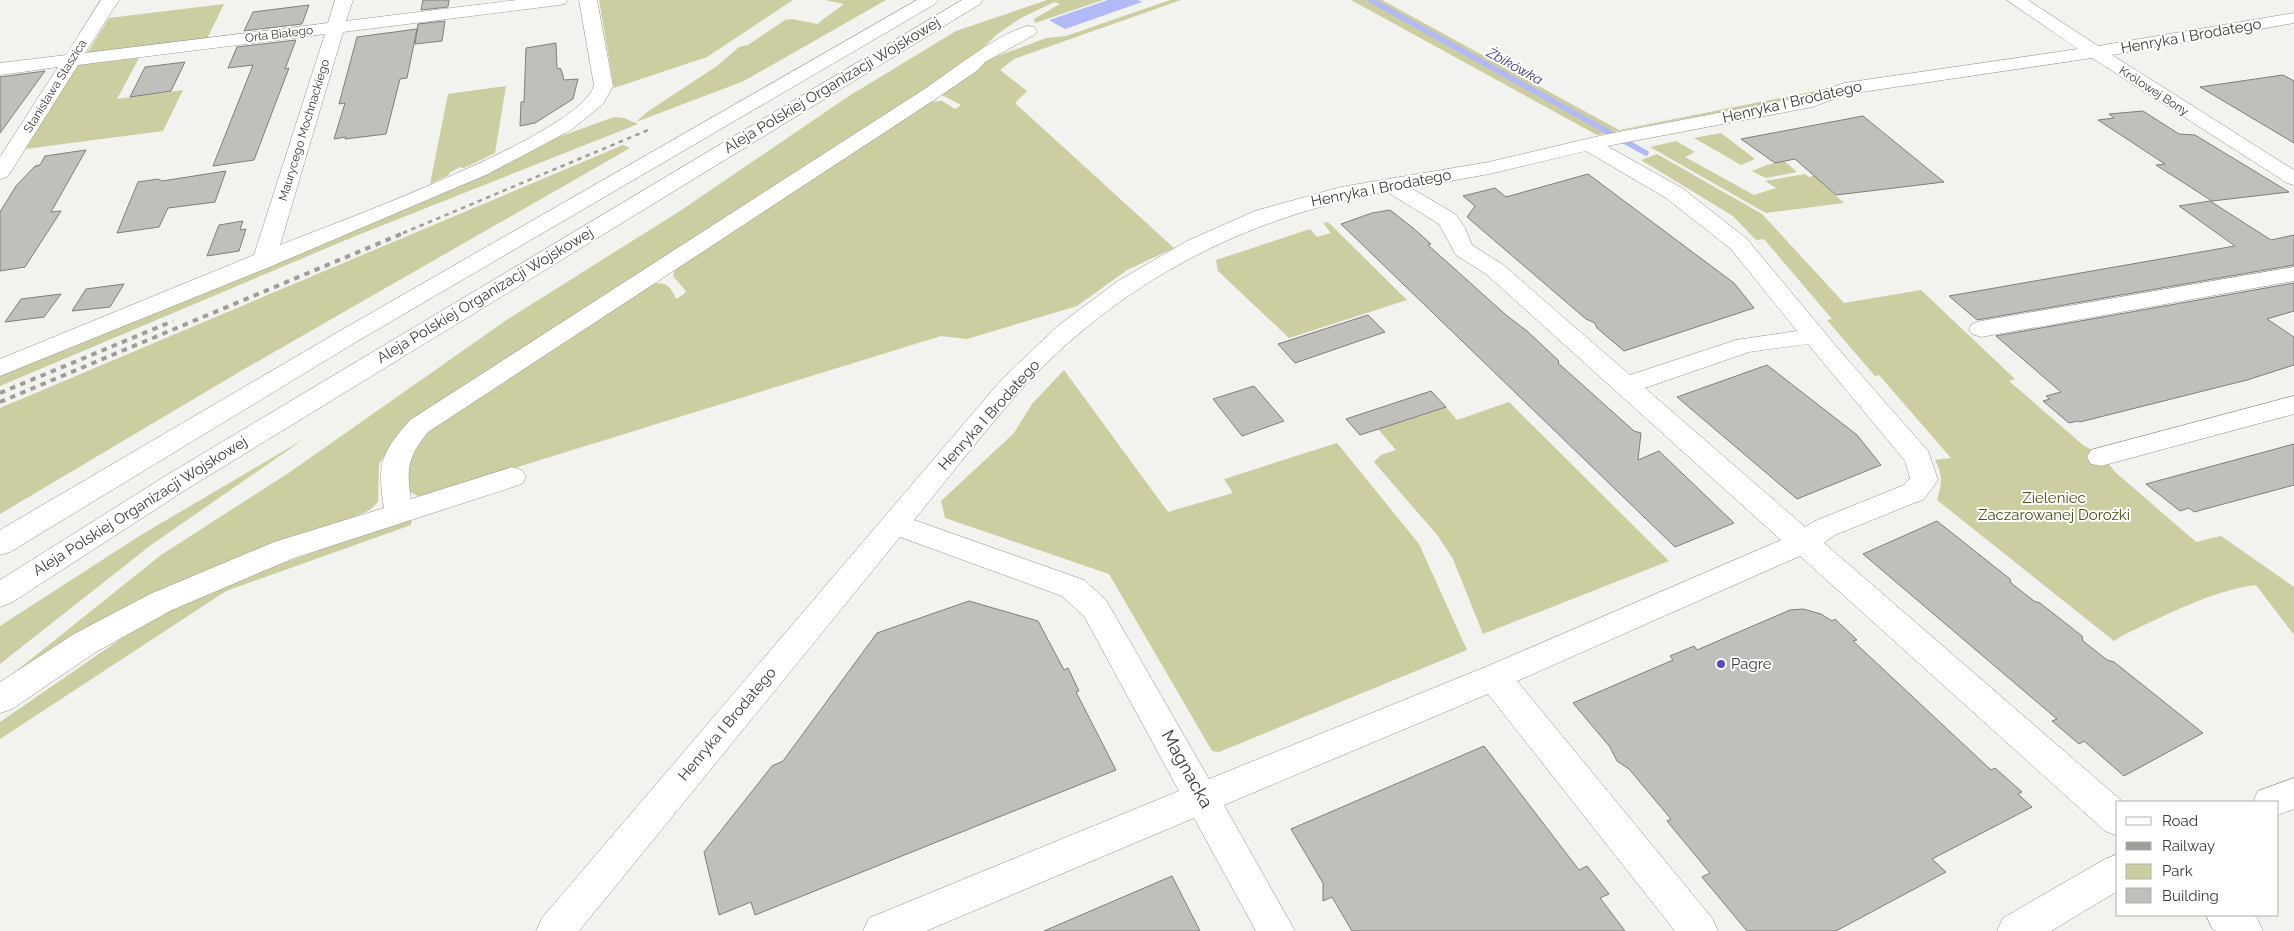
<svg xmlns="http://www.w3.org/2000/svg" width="2294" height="931" font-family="Raleway,sans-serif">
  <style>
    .green { fill: #cccda0 }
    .water { fill: #b2b9f7 }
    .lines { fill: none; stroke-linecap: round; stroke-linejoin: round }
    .stream { stroke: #b2b9f7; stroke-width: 5.5 }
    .building { fill: #bfc0bc; stroke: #7e7e7a }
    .street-casing { stroke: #93938f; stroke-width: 1 }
    .highway-casing { stroke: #93938f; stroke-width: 1 }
    .street { fill: #fff; fill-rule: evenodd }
    .highway { fill: #fff; fill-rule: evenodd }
    .rail-far1 { stroke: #9d9d9a; stroke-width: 2.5; stroke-dasharray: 4.5 4.5; stroke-linecap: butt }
    .rail { stroke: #9d9d9a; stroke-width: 4; stroke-dasharray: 5.5 5.5; stroke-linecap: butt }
    .poi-dot { fill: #504cc3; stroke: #fffffe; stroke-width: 2 }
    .labels { text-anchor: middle; stroke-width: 4; stroke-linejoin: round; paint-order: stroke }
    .far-street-label { font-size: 12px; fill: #3a3a38; stroke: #fffffe }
    .far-water-label { font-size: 14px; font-style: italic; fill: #3a3b82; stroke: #fffffe }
    .street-label { font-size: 15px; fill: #3a3a38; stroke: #fffffe }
    .park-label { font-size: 15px; fill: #4d4e1c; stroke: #fffffe }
    .poi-label { font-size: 15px; fill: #3a3a38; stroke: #fffffe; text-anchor: start }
    .near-street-label { font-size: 18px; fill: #3a3a38; stroke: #fffffe }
  </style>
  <rect width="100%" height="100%" fill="#f2f2ee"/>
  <!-- green -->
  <path class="green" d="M599,0H793L707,57L614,88Z
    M825,0H886L744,81L636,122L647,112L717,66L739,47L748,45L785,20L792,19L817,24L844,4Z
    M1047,0H1103L1035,23L1034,19L1060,4L1054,2L1019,19L996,35L962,69L402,430L379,464L378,502L370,510L347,520L230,561L126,612L0,684L161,555L290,472L508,319L680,211L849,96L956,31Z
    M1170,0H1181L1014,59L1000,70L1027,91L1015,103L1174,248L1127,270L1077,306L967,339L941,336L427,495L418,496L410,492L406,483L409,456L431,427L644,286C662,281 669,281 676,299L684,294L686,291L673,276L676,265L926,102L942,101L955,109L961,105L940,94L984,61L1046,38L1066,36Z
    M1351,0H1382L1619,130L1841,86L1805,96L1597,135Z
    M224,4L207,39L87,53L109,18Z
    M139,58L117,99L183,90L163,131L25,149L78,65Z
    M506,86L495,153L464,168L460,167L449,173V175L430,184L448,94Z
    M614,117L624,118L638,124L353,237L0,386V374L258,269L306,252L556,138Z
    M1721,133L1755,159L1741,165L1694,138Z
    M1676,141L1695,152L1685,157L1754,195L1776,188L1765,181L1805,174L1809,177L1822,174L1824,185L1844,203L1766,213L1650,147Z
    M623,145L630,148L246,368L0,514V408Z
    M1657,154L1762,214L1844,303L1921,290L2015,379L2009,381L2083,445C2095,451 2107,460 2114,471L2196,542L2221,536L2294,587V635L2256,585C2209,591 2165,616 2123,635L2114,641L1937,500C1942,484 1943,475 1935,460L1951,458L1879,375L1875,376L1827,320L1832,319L1764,239L1756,240L1733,216L1641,160Z
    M1784,161L1797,172L1766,178L1752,171L1767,165Z
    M1328,222L1407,300L1289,338L1218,271L1216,260L1310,229L1317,237L1331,233L1323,223Z
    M1064,370L1168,512L1233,493L1224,479L1337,443L1419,544L1467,650L1219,752L1212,751L1109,574L945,518L941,501L1014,433L1032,404Z
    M1509,402L1669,561L1483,634L1453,559L1438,536L1374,462L1381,455L1396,450L1378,429L1446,407L1457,420Z
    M304,439L151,545L0,664V626L141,535Z
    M412,517L411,525L226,591L0,739V722L138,627L211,589Z"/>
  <!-- water -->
  <path class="water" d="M1108,0H1138L1142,2L1065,29L1049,20Z"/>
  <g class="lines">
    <!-- stream -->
    <path class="stream" d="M1371,0L1646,153"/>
  </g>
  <!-- building -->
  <path class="building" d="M423,0H449L448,7L421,10Z
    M309,5L302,24L244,31L253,12Z
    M445,21L442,41L415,44L418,24Z
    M417,29L407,78L400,79L386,134L345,139L346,137L334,139L345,103L339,104L357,37Z
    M296,40L285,69L289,68L254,160L213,166L253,65L228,68L237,47Z
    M556,43L557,68L561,69L564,80L578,79L573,99L535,123L520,126L521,102H524L526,48Z
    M185,62L171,91L130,97L145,67Z
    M45,71L0,133V77Z
    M2283,75L2294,81V143L2200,87Z
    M2143,111L2179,134L2195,135L2289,192L2212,201L2156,165L2165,164L2098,120L2114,118L2109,114Z
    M1863,116L1944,182L1836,195L1795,159L1775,163L1741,139Z
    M86,150L51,212L61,211L25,267L0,271V212L16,186L35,166L40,165L45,156Z
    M226,171L215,202L168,208L159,227L117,233L138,182L158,179L162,181Z
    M1588,174L1734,283L1754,308L1624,351L1597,328L1595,323L1586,319L1467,217L1475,206L1463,196L1495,188L1506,197Z
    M2210,201L2271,240L2294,235V265L1977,320L1949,296L2235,246L2179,206Z
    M1390,210L1413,228L1431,244L1428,245L1506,315L1527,331L1559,361L1558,363L1634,431L1641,433L1638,460L1659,451L1734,523L1675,547L1341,224L1372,213Z
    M243,221L240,230L246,229L239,251L207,256L219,225Z
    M2294,283V311L2267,319L2294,337V365L2247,380L2080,422L2078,421L2069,423L2043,401L2050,399L2046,396L2061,392L1996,336Z
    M124,284L110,307L72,311L86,289Z
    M61,294L44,317L5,322L21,299Z
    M1368,315L1385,332L1295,363L1278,344Z
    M1767,365L1857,435L1881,465L1797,499L1677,397Z
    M1254,386L1284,421L1242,436L1213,399Z
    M1431,391L1446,407L1360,435L1346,419Z
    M2294,444V485L2194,512L2189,508L2180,511L2146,484Z
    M1937,521L2010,579L2011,583L2034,601L2040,603L2082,636L2083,641L2107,660L2114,662L2203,733L2124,776L2084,741L2079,744L2052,721L2057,719L1863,554Z
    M969,601L1038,621L1064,670L1068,668L1079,691L1076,692L1116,770L755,915L751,902L719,915L704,852L772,766L783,761L877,633Z
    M1803,609L1821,614L1832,621L1835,619L1857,640L1853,641L1991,770L1995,768L2022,792L2018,794L2032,807L1932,859L1946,872L1836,931H1747L1702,877L1710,873L1667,821L1671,819L1629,769L1617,761L1610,747L1573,703L1673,660L1670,656L1694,646L1697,650L1790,610Z
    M1484,746L1579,870L1587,866L1609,894L1600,898L1625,931H1352L1332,897L1323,901V883L1291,829Z
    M1172,876L1200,931H1044Z"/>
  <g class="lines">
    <!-- street casing -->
    <g class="street-casing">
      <path id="street" d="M101,0H119L85,53L328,23L335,0H353L346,21L517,0H568L565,4L559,5L343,32L280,245C332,224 584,133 594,85L579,0H597L613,86L603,104L571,130L488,174L272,266L0,376V359L254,255L325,34L78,65L10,173L7,177L0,179V157L58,67L0,75V63L66,55Z
        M2007,0H2028L2098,46L2294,13V23L2112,55L2294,170V185L2287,183L2092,58L1848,94L1812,107L1607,146L1682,188L1747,239L1841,352L1928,451L1938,480L1924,499L1835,535L1824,543L2123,802H2118V836L2105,831L1800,556L1517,681L1712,918L1718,931H1675L1488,694L1224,805L1295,931H1256L1194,818L926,931H863L869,918L1179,791L1084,616L1062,596L900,537L579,931H536L542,918L1002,379L1059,325L1118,281L1187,241L1255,211L1341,187L1489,162L1608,134L1807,96L1844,83L2078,49ZM1586,151L1666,198L1731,249L1797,331L1736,340L1630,375L1502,264L1472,245L1465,228L1455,214L1411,188L1489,174ZM1387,192L1439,224L1456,255L1486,274L1781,540L1483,668L1209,779L1106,600L1084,580L914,520C949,477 983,433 1020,391C1116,284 1246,216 1387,192ZM1808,344L1905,461L1910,478L1904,485L1815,521L1805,527L1645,388L1749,352Z
        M1028,26L1034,27L1037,31L1034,35L985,62L978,70L937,98L428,432C408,457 406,468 411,499L512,467L522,470L526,477L522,484L294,558L172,610L96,652L12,709L0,713V682L74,634L150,594L274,542L384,508C377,464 381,453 410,420L923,90C952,71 996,34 1028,26Z
        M2294,267V281L1981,337L1972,334L1969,329L1972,324L1981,321Z
        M2294,396V414L2101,466L2091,464L2087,457L2091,450Z
        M2294,778V809L2278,815V802H2253L2258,791Z
        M2118,854V891L2051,931H1997L2003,918L2105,859Z
        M2206,915H2253L2257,918L2263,931H2216L2212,928Z"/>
    </g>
    <!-- highway casing -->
    <g class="highway-casing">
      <path id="highway" d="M917,0H938L935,4L356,342L10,552L0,555V530L338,332Z
        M962,0H983L980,4L187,489L11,603L0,607V580L167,475Z"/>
    </g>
    <!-- street -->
    <use href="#street" class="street"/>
    <!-- highway -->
    <use href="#highway" class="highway"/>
    <!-- rail-far1 -->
    <path class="rail-far1" d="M403,233L648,130"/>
    <!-- rail -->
    <path class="rail" d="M0,393L173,321
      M0,402L406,232"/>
  </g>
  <!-- markers -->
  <circle class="poi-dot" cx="1721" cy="664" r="5"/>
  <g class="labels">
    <!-- far-street labels -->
    <g class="far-street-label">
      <text transform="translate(279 34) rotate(-7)" y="4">Orła Białego</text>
      <text transform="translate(55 86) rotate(-58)" y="4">Stanisława Staszica</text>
      <text transform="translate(2154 91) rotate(33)" y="4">Królowej Bony</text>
      <text transform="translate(304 130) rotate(-73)" y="4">Maurycego Mochnackiego</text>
    </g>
    <!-- far-water labels -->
    <g class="far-water-label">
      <text transform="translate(1515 66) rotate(29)" y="5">Żbikówka</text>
    </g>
    <!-- street labels -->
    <g class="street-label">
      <text transform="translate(2191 36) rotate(-10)" y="5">Henryka I Brodatego</text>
      <text transform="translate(832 85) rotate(-31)" y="5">Aleja Polskiej Organizacji Wojskowej</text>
      <text transform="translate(1792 102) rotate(-13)" y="5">Henryka I Brodatego</text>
      <text transform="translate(1381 188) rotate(-11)" y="5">Henryka I Brodatego</text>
      <text transform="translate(485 295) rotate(-31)" y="5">Aleja Polskiej Organizacji Wojskowej</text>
      <text transform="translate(989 415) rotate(-48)" y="5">Henryka I Brodatego</text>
      <text transform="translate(140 506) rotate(-32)" y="5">Aleja Polskiej Organizacji Wojskowej</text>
      <text transform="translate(727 724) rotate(-50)" y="5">Henryka I Brodatego</text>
    </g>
    <!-- park labels -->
    <g class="park-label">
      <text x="2054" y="503">Zieleniec<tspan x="2054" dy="17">Zaczarowanej Dorożki</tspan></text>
    </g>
    <!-- poi labels -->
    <g class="poi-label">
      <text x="1731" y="669">Pagre</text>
    </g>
    <!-- near-street labels -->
    <g class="near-street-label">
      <text transform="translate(1187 769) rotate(61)" y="6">Magnacka</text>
    </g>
  </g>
  <!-- legend -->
  <rect x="2116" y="801" width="162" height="115" fill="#fffffe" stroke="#b0b0af"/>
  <rect x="2126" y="817" width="25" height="8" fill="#ffffff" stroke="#b0b0af"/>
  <text x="2162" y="826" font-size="15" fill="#3a3a38">Road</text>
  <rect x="2126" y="842" width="25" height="8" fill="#9d9d9a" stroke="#b0b0af"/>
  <text x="2162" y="851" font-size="15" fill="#3a3a38">Railway</text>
  <rect x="2126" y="864" width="25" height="15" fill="#cccda0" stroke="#b0b0af"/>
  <text x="2162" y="876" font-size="15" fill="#3a3a38">Park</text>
  <rect x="2126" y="888" width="25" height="15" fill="#bfc0bc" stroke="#b0b0af"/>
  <text x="2162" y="901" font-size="15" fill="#3a3a38">Building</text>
</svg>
